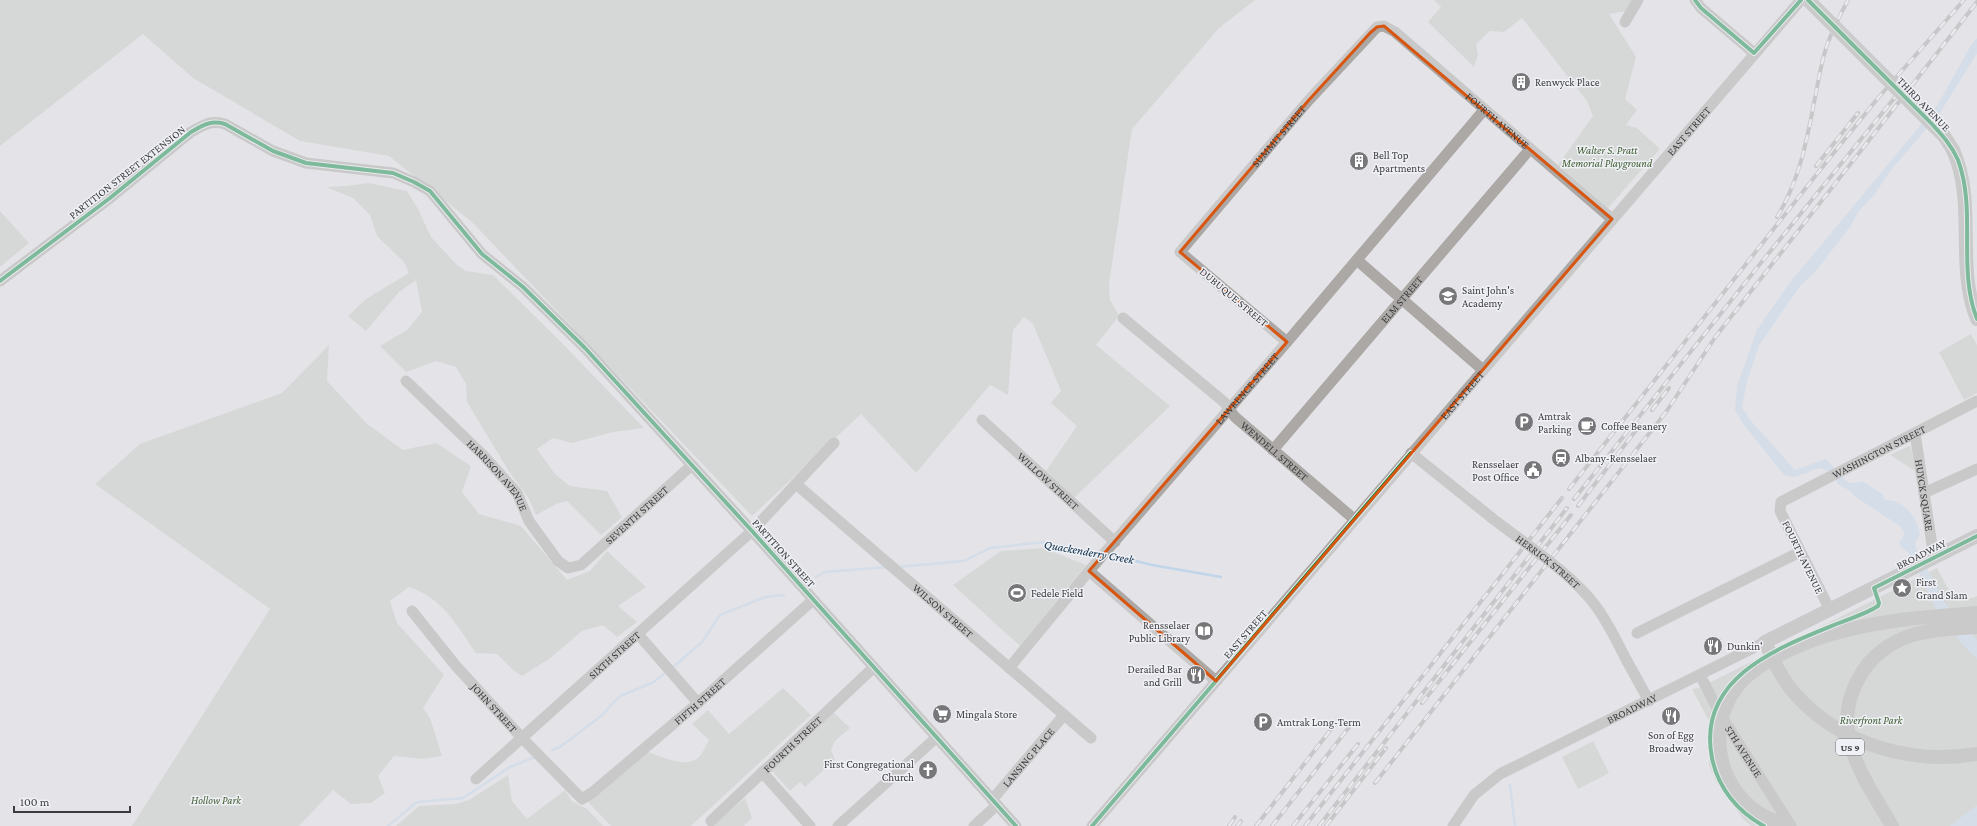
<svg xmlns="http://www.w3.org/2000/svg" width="1977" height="826" font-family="'Crimson Pro',serif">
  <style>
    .green { fill: #c4cbc2 }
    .water { fill: #c1d5e9 }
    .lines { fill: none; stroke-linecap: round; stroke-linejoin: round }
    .stream { stroke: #c1d5e9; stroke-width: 2.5 }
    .minor { stroke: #aba8a6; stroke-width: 11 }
    .major { stroke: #adaaa9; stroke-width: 14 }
    .rail-casing { stroke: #a5a3a3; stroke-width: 4 }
    .rail { stroke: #f0f1f6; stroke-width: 2.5; stroke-dasharray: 8; stroke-linecap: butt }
    .minor-bridge { stroke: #aba8a6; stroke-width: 11 }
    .major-bridge { stroke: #adaaa9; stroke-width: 14 }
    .cycleway-casing { stroke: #f0f1f6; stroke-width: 6 }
    .cycleway { stroke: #00873e; stroke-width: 4 }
    .marked { fill: none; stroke: #d75611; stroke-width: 3; stroke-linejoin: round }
    .labels { text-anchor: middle; stroke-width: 3; stroke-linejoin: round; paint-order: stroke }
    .shield { fill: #f0f1f6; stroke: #727275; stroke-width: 1 }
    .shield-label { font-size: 10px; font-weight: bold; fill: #3c3c3e }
    .poi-label { font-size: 11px; fill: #3c3c3e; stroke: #f0f1f6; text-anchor: start }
    .street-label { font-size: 11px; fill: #3c3c3e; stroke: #f0f1f6 }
    .park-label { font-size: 11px; font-style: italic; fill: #3f5d30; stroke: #f0f1f6 }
    .water-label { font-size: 12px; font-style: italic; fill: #092b46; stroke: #f0f1f6 }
  </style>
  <rect width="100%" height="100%" fill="#e4e4e8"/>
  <!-- green -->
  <path class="green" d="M0,0H1255L1219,28L1132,129L1109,284L1110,300L1119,316L1096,345L1170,406L1074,498L1046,471L1077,426L1051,403L1061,391L1033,324L1024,317L1013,330L1008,395L990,385L916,473L861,414L752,516L472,222L389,156L300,141L193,78L143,34L0,146Z
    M1434,0H1635L1627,11L1609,14L1636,57L1625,99L1637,110L1626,125L1637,128L1660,149L1608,208L1558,165L1593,116L1587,101L1522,18L1504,32L1490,31L1476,44L1478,55L1474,67L1428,22L1441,7Z
    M369,183L407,191L418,209L431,237L456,264L466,271L493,275L559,340L644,428L613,432L572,443L553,438L537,449L555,474L570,486L607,491L622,517L601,535L567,501L556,504L536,515L529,499L508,470L467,402L466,384L456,367L436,361L406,372L380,346L407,330L422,312L416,280L399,292L366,331L348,316L366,299L409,273L404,262L377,236L370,215L353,198L326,187L346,186Z
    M0,211L29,243L0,267Z
    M1971,334L1977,345V393L1964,400L1939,352Z
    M329,345L327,381L366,423L403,450L436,443L471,466L462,492L479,514L521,526L567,580L590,571L607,551L646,587L618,606L637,622L617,637L603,625L582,631L549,659L522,676L512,669L497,654L476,653C457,626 443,598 409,587L390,601L397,623L444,675L423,708L430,718L442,756L422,759L394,756L378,776L385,793L371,803L351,804L333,790L299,826H132L270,609L95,484L140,444L282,393Z
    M1909,446L1911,447L1915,471L1890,455Z
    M1043,548L1086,565L1020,646L953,585L1001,551Z
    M1937,568L1954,600L1973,598L1977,596V813L1961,826H1751L1743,819L1717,783L1709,765V721L1692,689L1699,688Z
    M783,688L811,715L691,826H611L587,801L648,752C663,757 685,769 699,757C703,753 706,745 709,740L692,724L708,710L729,734Z
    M833,712L850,728L835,741L831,750L835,760L805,787L800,782L790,791L772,771Z
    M1593,741L1609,773L1578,789L1562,757Z
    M508,775L512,801L527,819L565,790L572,801L587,809L603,826H396L419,806L456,804L469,800Z
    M745,798L752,818L744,826H712Z"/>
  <!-- water -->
  <path class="water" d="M1977,38V53L1940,113L1892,169L1874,195L1858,212L1850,227L1816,271L1801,285L1759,345L1747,381L1742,407L1751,421L1795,470L1825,459C1834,465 1844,482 1851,483C1856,484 1860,481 1864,482L1882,494L1885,500C1904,500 1916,516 1920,534L1915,544L1917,550L1945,603L1977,640V659L1963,645L1936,609L1912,559L1908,552L1900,546V542L1905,534L1900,526L1854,496L1849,490L1839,485L1829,471L1819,468L1795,477L1784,475L1744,425L1735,410L1737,386L1757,330L1788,285L1938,104L1970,47Z
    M1977,805V826H1950Z"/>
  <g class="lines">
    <!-- stream -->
    <path class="stream" d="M1108,554L1152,565L1221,577
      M897,567L964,561L990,548L1044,542L1101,553
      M816,577L825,572L888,567
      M672,668L702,642L720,615L765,597L784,595
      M552,750L560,747L601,716L620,696L652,683L668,671
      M1510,785L1515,826
      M388,826L417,802L463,798L510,767L535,757"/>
    <!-- minor -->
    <g class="minor">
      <path d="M1695,0L1701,8L1754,53"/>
      <path d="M1625,22L1638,0"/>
      <path d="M1357,260L1483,370"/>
      <path d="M0,281L110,198L191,132C203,125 211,120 225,124L273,151L306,163L393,173L414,182L430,191L482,254L523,287L585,348L752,531L1016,826"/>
      <path id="s1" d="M1123,318L1224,402L1235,417L1354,519"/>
      <path id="s2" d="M1287,342L1180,252L1308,101L1377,27L1384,26L1395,32L1612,219"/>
      <path id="s3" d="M406,381L483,455L517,493L529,521L558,561L568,568L581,565L692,465"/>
      <path id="s4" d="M982,420L1115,542"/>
      <path id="s5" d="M1915,433L1934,558"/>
      <path id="s6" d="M1273,450L1530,149"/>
      <path d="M1411,453L1492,518"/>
      <path id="s7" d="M796,484L1091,738"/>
      <path d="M1924,493L1977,469"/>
      <path d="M1089,571L1216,681"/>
      <path id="s8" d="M1830,610L1780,511L1781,502L1977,401"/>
      <path id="s9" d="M412,611L456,666L523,739L582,799L593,792L698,703L813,600"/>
      <path d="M1637,633L1800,552"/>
      <path d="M638,634L698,703"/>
      <path d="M1627,661L1649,701"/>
      <path id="s10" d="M1009,668L1089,571L1287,342L1484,110"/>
      <path id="s11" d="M1700,675L1720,714L1791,826"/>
      <path d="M762,772L810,826"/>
      <path id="s12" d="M476,779L752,531L834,443"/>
      <path id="s13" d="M992,800L1064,715"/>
      <path id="s14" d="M711,821L874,667"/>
      <path d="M838,826L937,737"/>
      <path d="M974,826L997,805"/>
      <path id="s15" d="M1092,826L1801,0"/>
      <path id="s16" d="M1453,826L1474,795L1500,774L1765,642"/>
    </g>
    <!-- major -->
    <path class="major" d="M1953,150C1977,204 1955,264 1977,319
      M1977,536L1765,642C1774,661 1782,680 1796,695C1841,745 1912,765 1977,754
      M1816,639C1868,621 1922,617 1977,613
      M1868,664C1899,629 1935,630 1977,627"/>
    <!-- rail casing -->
    <g class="rail-casing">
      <path id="rail" d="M1816,166L1858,113
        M1777,217C1807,168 1810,114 1823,59C1828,38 1838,19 1848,0
        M1652,410L1669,388
        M1569,489L1820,170L1878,98L1964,0
        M1574,499L1760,264L1900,91
        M1578,506L1640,425
        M1422,703L1571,515
        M1375,783L1666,412L1716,336L1977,2
        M1229,826L1235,817
        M1237,826L1241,821
        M1256,826L1339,719
        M1272,826L1350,726
        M1293,826L1358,744
        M1305,826L1562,498
        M1319,826L1567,508
        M1326,826L1386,748"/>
    </g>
    <!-- rail -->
    <use href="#rail" class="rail"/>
    <!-- minor-bridge -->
    <path class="minor-bridge" id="s17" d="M1492,518C1525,544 1570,572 1595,605C1608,622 1617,642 1627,661"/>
    <!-- major-bridge -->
    <path class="major-bridge" d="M1808,0L1944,136L1953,150
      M1868,664C1823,724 1860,771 1892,826
      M1787,826C1775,821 1762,817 1752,808C1713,777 1708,718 1742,681C1762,661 1790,649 1816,639"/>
    <!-- cycleway casing -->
    <g class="cycleway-casing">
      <path id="cycleway" d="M1695,0L1701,8L1754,53L1801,0
        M1808,0L1929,121C1940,133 1951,144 1958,160C1977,211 1957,268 1977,319
        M0,281L110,198L191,132C203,125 211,120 225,124L273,151L306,163L393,173L414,182L430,191L482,254L523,287L585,348L752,531L1016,826
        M1092,826L1411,453
        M1764,826C1738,812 1718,788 1712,758C1696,677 1780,647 1839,623C1851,618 1866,614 1878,606L1879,603L1874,588L1977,536"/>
    </g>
    <!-- cycleway -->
    <use href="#cycleway" class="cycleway"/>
  </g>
  <!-- marked area -->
  <path d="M0 0H1977V826H0ZM1384,26L1612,219L1216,681L1089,571L1287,342L1180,252L1308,101L1370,33L1377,27Z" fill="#e4e4e8" fill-opacity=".55" fill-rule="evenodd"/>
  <path class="marked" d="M1384,26L1612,219L1216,681L1089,571L1287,342L1180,252L1308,101L1370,33L1377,27Z"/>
  <!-- icons -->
  <defs>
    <g id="building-disc" transform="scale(1)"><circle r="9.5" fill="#77777a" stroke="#f0f1f6"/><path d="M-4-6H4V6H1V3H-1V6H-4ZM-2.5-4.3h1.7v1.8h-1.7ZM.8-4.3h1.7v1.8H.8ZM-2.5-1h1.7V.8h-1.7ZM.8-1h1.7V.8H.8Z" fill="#fff"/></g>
    <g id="school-disc" transform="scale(1)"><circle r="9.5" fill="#77777a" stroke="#f0f1f6"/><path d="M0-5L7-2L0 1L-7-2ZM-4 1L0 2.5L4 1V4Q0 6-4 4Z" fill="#fff"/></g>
    <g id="parking-disc" transform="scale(1)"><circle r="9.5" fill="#77777a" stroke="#f0f1f6"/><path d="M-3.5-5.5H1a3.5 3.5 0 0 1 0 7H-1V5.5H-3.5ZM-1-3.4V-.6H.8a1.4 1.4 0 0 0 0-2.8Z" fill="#fff"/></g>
    <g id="cafe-disc" transform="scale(1)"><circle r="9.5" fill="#77777a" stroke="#f0f1f6"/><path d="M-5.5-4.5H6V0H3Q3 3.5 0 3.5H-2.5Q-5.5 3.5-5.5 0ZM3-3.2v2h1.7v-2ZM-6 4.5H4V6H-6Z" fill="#fff"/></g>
    <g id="station-disc" transform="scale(1)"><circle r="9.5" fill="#77777a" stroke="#f0f1f6"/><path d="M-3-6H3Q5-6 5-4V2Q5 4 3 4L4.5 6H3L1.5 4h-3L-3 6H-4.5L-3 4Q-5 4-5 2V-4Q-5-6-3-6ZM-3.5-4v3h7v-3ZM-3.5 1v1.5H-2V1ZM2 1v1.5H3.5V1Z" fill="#fff"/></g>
    <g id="civic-disc" transform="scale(1)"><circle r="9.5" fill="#77777a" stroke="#f0f1f6"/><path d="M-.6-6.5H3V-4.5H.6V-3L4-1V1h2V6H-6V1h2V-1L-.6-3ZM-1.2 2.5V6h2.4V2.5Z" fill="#fff"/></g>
    <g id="sight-disc" transform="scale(1)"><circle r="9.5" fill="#77777a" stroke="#f0f1f6"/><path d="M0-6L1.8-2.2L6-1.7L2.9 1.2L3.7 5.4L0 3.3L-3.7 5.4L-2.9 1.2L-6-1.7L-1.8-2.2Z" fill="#fff"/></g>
    <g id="stadium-disc" transform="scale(1)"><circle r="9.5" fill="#77777a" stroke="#f0f1f6"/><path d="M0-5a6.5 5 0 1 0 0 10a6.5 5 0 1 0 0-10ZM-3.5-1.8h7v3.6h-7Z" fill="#fff"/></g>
    <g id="library-disc" transform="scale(1)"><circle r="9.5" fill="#77777a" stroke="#f0f1f6"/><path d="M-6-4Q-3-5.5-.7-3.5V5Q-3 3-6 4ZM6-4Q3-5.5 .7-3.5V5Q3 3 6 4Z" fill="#fff"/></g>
    <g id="restaurant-disc" transform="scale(1)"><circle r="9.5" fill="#77777a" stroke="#f0f1f6"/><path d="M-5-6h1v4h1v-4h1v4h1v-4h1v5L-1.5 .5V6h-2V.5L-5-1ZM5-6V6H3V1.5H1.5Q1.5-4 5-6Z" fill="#fff"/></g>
    <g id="supermarket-disc" transform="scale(1)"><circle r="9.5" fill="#77777a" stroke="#f0f1f6"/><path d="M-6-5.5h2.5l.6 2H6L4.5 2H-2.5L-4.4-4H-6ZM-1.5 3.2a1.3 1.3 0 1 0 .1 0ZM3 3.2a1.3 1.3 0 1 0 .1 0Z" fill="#fff"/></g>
    <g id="church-disc" transform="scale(1)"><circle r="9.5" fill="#77777a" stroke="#f0f1f6"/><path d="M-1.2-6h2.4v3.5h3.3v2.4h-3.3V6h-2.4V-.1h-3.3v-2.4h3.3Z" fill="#fff"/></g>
  </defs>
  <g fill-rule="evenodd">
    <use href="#building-disc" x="1521" y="82"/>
    <use href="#building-disc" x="1359" y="161"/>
    <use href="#school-disc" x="1448" y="296"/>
    <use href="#parking-disc" x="1524" y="422"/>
    <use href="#cafe-disc" x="1587" y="426"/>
    <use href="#station-disc" x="1561" y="458"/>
    <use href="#civic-disc" x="1533" y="470"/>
    <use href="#sight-disc" x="1902" y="588"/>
    <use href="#stadium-disc" x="1017" y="593"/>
    <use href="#library-disc" x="1204" y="631"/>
    <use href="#restaurant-disc" x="1713" y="646"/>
    <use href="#restaurant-disc" x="1196" y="675"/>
    <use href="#supermarket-disc" x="942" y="714"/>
    <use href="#restaurant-disc" x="1671" y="716"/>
    <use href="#parking-disc" x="1263" y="722"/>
    <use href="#church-disc" x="928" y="770"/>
  </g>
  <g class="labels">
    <!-- shield labels -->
    <rect class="shield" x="1836" y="739" width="28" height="16" rx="3"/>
    <g class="shield-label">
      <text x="1850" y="751">US 9</text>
    </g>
    <!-- poi labels -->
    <g class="poi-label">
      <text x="1535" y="86">Renwyck Place</text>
      <text x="1373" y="159">Bell Top<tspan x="1373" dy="13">Apartments</tspan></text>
      <text x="1462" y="294">Saint John's<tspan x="1462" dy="13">Academy</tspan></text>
      <text x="1538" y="420">Amtrak<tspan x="1538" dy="13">Parking</tspan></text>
      <text x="1601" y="430">Coffee Beanery</text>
      <text x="1575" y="462">Albany-Rensselaer</text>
      <text x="1519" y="468" text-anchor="end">Rensselaer<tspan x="1519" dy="13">Post Office</tspan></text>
      <text x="1916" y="586">First<tspan x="1916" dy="13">Grand Slam</tspan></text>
      <text x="1031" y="597">Fedele Field</text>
      <text x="1190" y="629" text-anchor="end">Rensselaer<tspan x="1190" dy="13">Public Library</tspan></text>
      <text x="1727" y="650">Dunkin'</text>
      <text x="1182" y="673" text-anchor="end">Derailed Bar<tspan x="1182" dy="13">and Grill</tspan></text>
      <text x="956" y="718">Mingala Store</text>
      <text x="1277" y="726">Amtrak Long-Term</text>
      <text x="1671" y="739" text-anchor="middle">Son of Egg<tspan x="1671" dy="13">Broadway</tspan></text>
      <text x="914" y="768" text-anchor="end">First Congregational<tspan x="914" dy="13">Church</tspan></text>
    </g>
    <!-- street labels -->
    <g class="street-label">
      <text transform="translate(1924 104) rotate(46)" y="4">THIRD AVENUE</text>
      <text dy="4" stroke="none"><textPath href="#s2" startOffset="594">FOURTH AVENUE</textPath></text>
      <text dy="4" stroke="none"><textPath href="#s15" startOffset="916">EAST STREET</textPath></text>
      <text dy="4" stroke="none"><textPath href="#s2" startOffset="292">SUMMIT STREET</textPath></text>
      <text transform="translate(127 172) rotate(-38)" y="4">PARTITION STREET EXTENSION</text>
      <text transform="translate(1234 297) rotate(40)" y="4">DUBUQUE STREET</text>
      <text dy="4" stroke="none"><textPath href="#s6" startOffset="198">ELM STREET</textPath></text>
      <text dy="4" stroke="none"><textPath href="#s10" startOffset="367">LAWRENCE STREET</textPath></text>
      <text dy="4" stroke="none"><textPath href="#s15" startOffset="568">EAST STREET</textPath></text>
      <text dy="4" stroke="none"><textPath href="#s1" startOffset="202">WENDELL STREET</textPath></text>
      <text dy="4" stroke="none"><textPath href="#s8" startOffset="230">WASHINGTON STREET</textPath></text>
      <text dy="4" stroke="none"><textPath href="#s3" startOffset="132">HARRISON AVENUE</textPath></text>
      <text dy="4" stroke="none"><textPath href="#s4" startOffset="90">WILLOW STREET</textPath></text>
      <text dy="4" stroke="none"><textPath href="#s5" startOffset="63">HUYCK SQUARE</textPath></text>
      <text dy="4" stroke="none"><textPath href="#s3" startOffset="338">SEVENTH STREET</textPath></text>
      <text transform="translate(784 553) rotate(48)" y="4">PARTITION STREET</text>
      <text transform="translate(1921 554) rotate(-27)" y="4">BROADWAY</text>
      <text transform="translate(1803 557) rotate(64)" y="4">FOURTH AVENUE</text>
      <text dy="4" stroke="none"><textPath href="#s17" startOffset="71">HERRICK STREET</textPath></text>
      <text dy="4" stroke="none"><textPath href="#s7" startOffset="194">WILSON STREET</textPath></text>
      <text transform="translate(1245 634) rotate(-49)" y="4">EAST STREET</text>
      <text dy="4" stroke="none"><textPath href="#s12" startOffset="186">SIXTH STREET</textPath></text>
      <text dy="4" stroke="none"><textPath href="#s9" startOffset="407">FIFTH STREET</textPath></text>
      <text dy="4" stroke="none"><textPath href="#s9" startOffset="127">JOHN STREET</textPath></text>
      <text dy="4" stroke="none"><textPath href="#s16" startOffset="218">BROADWAY</textPath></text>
      <text dy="4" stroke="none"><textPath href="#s14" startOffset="112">FOURTH STREET</textPath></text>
      <text dy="4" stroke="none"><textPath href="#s11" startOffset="88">5TH AVENUE</textPath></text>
      <text dy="4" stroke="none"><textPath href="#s13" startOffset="56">LANSING PLACE</textPath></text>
    </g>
    <!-- park labels -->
    <g class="park-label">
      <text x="1607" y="154">Walter S. Pratt<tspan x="1607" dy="13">Memorial Playground</tspan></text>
      <text x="1871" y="724">Riverfront Park</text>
      <text x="216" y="804">Hollow Park</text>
    </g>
    <!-- water labels -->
    <g class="water-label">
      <text transform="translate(1089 552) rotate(10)" y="4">Quackenderry Creek</text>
    </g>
  </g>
  <!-- scale -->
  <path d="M14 806v6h116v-6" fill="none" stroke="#3c3c3e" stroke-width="2"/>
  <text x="20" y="806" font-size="12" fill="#3c3c3e" stroke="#f0f1f6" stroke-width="3" paint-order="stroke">100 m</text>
</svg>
